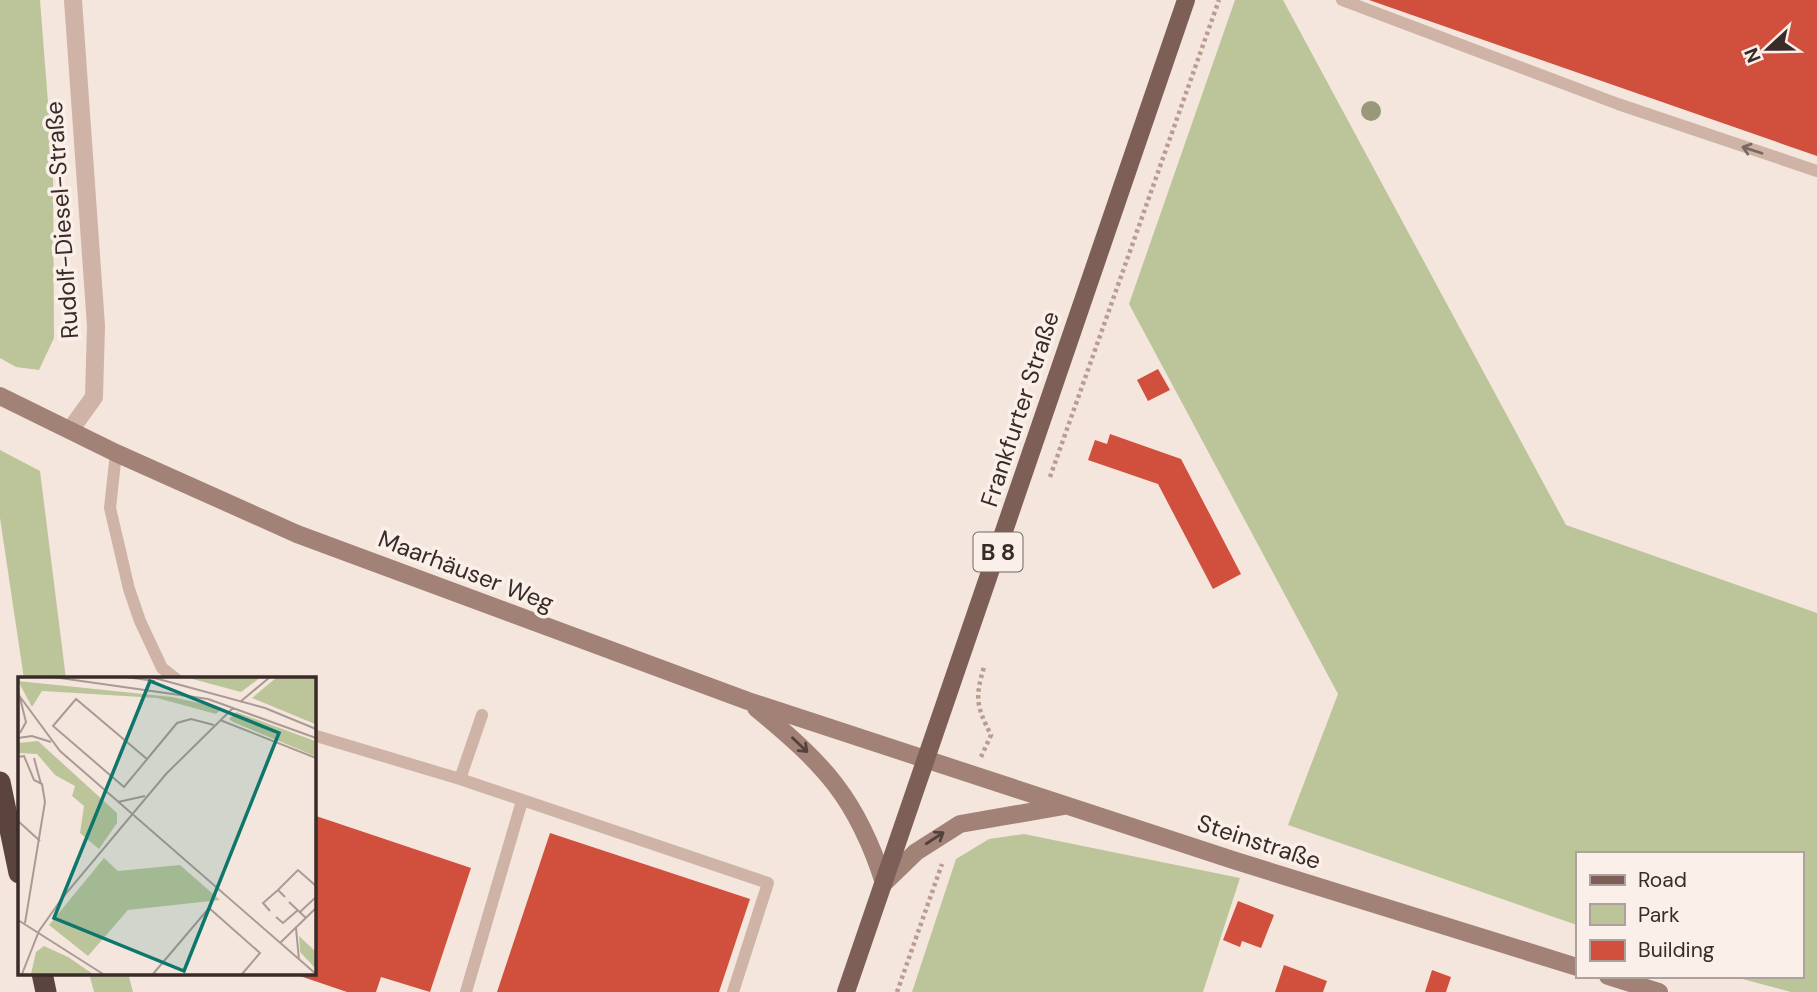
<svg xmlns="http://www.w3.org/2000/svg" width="1817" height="992" font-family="'DM Sans',sans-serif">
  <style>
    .green { fill: #bcc59a }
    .building { fill: #d14f3d }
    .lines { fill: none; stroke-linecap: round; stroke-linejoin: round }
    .path { stroke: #ba9d90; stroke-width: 4.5; stroke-dasharray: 3.5 3.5; stroke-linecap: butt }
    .service { stroke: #ceb3a6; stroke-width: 12 }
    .minor { stroke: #ceb3a6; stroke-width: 18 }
    .secondary { stroke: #a28277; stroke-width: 18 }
    .primary { stroke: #7d5f57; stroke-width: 18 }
    .motorway { stroke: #5b433e; stroke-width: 21 }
    .tree { fill: #99997a }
    .oneway { stroke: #7c6861 }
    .oneway2 { stroke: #53413c }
    .labels { text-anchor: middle; stroke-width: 7; stroke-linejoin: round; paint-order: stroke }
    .shield { fill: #fbf0e9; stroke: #736662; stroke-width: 2 }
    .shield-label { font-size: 23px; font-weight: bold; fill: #392b28 }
    .street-label { font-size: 24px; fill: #392b28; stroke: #fbf0e9 }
    .inset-road { fill: none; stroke: #a99b94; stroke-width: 2 }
    .view { fill: #0f766e; fill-opacity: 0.15; stroke: #0f766e; stroke-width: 3.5 }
    .inset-edge { fill: none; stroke: #392b28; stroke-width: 3.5 }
  </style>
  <rect width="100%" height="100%" fill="#f4e6dc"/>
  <!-- green -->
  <path class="green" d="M0,0H40L53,167L54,338L39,370L16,367L0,358Z
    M1235,0H1283L1566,525L1817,613V992H1791L1731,976H1801V854H1577V925L1288,825L1338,694L1129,304Z
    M0,450L40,471L66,679H24L0,518Z
    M1024,834L1240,878L1203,992H912L956,859L989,839Z
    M89,973H128L133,992H94Z"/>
  <!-- building -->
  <path class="building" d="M1370,0H1817V156L1369,0Z
    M1158,369L1170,390L1148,401L1137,380Z
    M1110,434L1181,459L1241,574L1213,589L1158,484L1088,460L1095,440L1107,444Z
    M313,815L471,868L430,992L381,977L376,992H347L300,976L301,973H313Z
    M550,833L750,899L719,992H497Z
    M1238,901L1274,915L1261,948L1242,941L1240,947L1223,940Z
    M1284,965L1327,981L1323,992H1275Z
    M1432,970L1451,977L1446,992H1425Z"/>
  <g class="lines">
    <!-- path -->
    <path class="path" d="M1050,477L1219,0
      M981,757L991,735C976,706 975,697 984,667
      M897,992L942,864"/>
    <!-- service -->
    <path class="service" d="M1342,0L1618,104L1817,171
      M116,453L110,508L129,589L140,621L162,668L176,679
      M313,735L460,779L768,883L733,992
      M460,779L482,715
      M466,992L522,801"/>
    <!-- minor -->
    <path class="minor" d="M71,429L94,397L96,326L73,0"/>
    <!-- secondary -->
    <path class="secondary" d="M0,396L116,453L297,534L748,701L1236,861L1577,967
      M756,708C824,764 857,798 884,883L916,852L960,824L1064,806
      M1608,976L1659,992"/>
    <!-- primary -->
    <path class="primary" d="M846,992L1186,0"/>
    <!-- motorway -->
    <path class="motorway" d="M0,782L19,873
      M42,973L46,992"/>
  </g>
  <!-- trees -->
  <circle class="tree" cx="1371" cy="111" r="10"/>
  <!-- one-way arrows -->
  <defs><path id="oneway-shaft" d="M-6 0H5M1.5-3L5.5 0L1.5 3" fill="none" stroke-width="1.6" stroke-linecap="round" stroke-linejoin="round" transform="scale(1.75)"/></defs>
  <use class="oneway" href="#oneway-shaft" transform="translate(1752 150) rotate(-162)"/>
  <g class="oneway2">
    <use href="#oneway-shaft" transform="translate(800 745) rotate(44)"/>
    <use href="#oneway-shaft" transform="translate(935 838) rotate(-33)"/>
  </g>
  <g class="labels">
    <!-- shield labels -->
    <rect class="shield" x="973.5" y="532.5" width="49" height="39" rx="5"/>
    <g class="shield-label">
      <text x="998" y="560">B 8</text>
    </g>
    <!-- street labels -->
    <g class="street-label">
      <text transform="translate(62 220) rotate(-94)" y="8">Rudolf-Diesel-Straße</text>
      <text transform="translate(1020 409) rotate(-72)" y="8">Frankfurter Straße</text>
      <text transform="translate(466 571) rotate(21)" y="8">Maarhäuser Weg</text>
      <text transform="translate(1259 842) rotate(18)" y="8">Steinstraße</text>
    </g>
  </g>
  <!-- overview -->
  <g transform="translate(18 677)">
    <rect width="298" height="298" fill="#f4e6dc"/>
    <path d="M167,0H243L223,15ZM259,0H297V47L234,21ZM0,4L154,20L204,31L198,37L139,21L24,14L14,30ZM218,35L297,64V79L215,45L211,42ZM20,64L99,136V146L81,172L62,156L66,129L54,119L57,109L37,98L19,77L0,76V66ZM86,181L100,194L162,188L202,223L110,233L70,279L31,248ZM281,259L297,274V291L282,275ZM26,269L50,280L75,297H13L18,275Z" fill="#bcc59a"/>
    <path class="inset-road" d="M35,0L190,22L298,61M108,0L137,4M133,0L247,31L298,52M0,17L42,74L298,297M222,25L252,0M202,43L298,81M2,56L8,45L2,21M0,61L14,59L33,65M0,80L6,79L16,103L24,107L27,125L7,246M16,81L23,107M129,82L58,22L35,49L106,110L135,75L159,46L173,42L196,48M100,125L127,119M0,144L22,164M267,220L260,213L280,193L298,209M271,225L288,241M252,234L245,226L260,213M282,235L298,220M258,240L265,246L280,233M0,243L85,297M278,251L281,283M262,266L298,231M4,297L21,254L45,220L148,97L215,31M135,297L191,231L242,276L224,297"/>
    <path class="view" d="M132,4L261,56L166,294L36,241Z"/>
    <rect width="298" height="298" class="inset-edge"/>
  </g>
  <!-- legend -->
  <rect x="1576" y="852" width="228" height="126" fill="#fbf0e9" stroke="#ada19c" stroke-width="2"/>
  <rect x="1590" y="875" width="35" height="10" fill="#7d5f57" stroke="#ada19c" stroke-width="2"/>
  <text x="1638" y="887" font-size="21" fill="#392b28">Road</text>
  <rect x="1590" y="904" width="35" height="21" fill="#bcc59a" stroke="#ada19c" stroke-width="2"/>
  <text x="1638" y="922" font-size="21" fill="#392b28">Park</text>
  <rect x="1590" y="940" width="35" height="21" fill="#d14f3d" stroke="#ada19c" stroke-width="2"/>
  <text x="1638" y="957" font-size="21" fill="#392b28">Building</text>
  <!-- north arrow -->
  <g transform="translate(1768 49) rotate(248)" stroke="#fbf0e9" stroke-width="5" paint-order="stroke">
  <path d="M0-5L12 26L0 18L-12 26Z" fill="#392b28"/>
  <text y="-10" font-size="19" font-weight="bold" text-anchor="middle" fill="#392b28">N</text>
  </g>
</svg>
